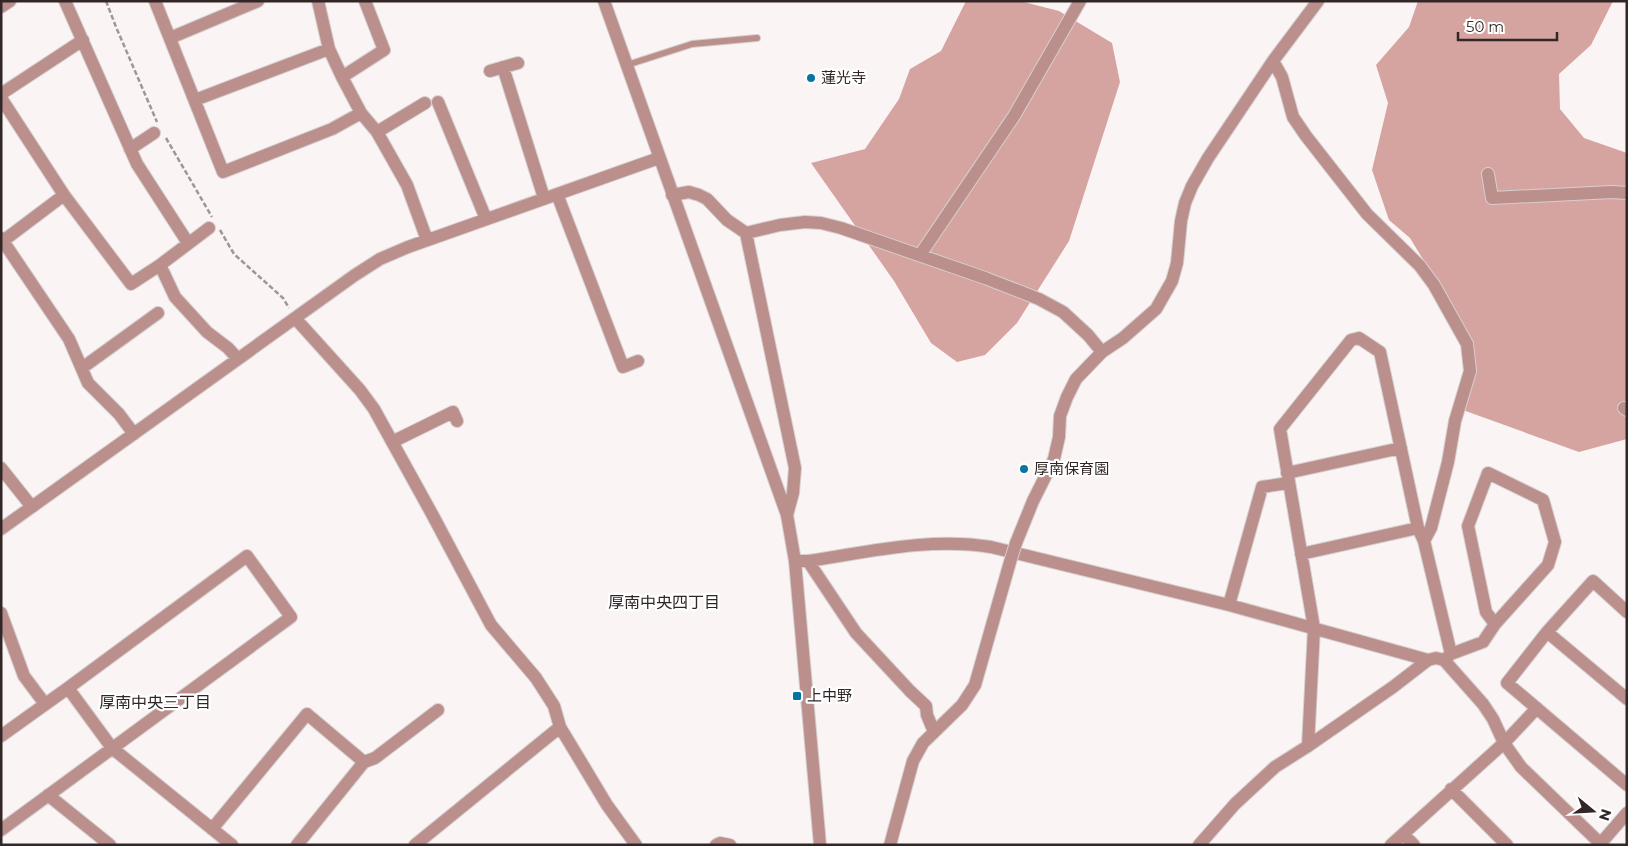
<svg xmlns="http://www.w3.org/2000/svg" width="1628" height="846" font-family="Montserrat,'Noto Sans JP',sans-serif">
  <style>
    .forest { fill: #d6a4a0 }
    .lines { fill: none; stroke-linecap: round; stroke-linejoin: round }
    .service-casing { stroke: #d6cfcf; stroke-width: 8 }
    .minor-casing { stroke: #d6cfcf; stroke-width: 14 }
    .tertiary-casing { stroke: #d6cfcf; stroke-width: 14 }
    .path { stroke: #9f9696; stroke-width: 2.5; stroke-dasharray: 5 2.5; stroke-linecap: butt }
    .service { stroke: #bb8f8c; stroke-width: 6 }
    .minor { stroke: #bb8f8c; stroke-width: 12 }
    .tertiary { stroke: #bb8f8c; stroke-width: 12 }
    .minor-bridge-casing { stroke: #d6cfcf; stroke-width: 14; stroke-linecap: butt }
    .minor-bridge { stroke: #bb8f8c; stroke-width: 12 }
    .poi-dot { fill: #0676a0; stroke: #fff; stroke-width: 2 }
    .labels { text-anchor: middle; stroke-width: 4.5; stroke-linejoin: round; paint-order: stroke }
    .poi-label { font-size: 15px; fill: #322626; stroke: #fff; text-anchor: start }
    .neighbourhood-label { font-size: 16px; fill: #322626; stroke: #fff }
  </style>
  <rect width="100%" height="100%" fill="#faf4f4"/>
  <!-- forest -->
  <path class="forest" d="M966,1H1020L1059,11L1112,43L1120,82L1069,241L1017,323L985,355L957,362L931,343L894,281L811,163L865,149L899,99L910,69L941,51Z
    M1418,1H1613L1591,45L1559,74L1560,109L1584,138L1627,153V439L1579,452L1460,409L1471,348L1427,266L1410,238L1389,220L1372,170L1388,103L1376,65L1409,27Z"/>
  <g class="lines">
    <!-- service casing -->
    <g class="service-casing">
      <path id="service" d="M627,65L692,44L757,38"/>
    </g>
    <!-- minor casing -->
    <g class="minor-casing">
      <path id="minor" d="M65,1L137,164L188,243
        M155,1L223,172L332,129L361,113
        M318,1L329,49L342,77L361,113L377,132L407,185L427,240
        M1,7L10,1
        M170,38L258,1
        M1273,61L1282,77L1293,117L1306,136L1367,214L1420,266L1434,285L1467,344L1470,371L1455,421L1448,462L1431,528L1424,541
        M503,67L544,198
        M490,71L518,63
        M342,77L384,50L365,1
        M1,94L83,40
        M1,98L64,195L131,284L160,265L175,297L207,332L228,348L238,359
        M195,100L329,49
        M438,102L486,219
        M377,132L425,103
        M130,149L154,133
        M1488,174L1492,198L1612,192L1627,193
        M557,194L623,367L638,361
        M672,195L689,192L699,195L707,199L727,220L746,233L780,225L805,222L821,223L841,228L985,278L1039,299L1063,312L1088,335L1102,352
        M746,233L795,468L793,493L787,515
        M1,238L69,339L88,383L119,414L134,434
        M3,241L64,195
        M920,255L1014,116L1080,1
        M160,265L209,228
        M295,318L360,390L374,409L432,514L491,625L536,678L554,706L560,727L607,805L636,845
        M82,368L158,313
        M1624,408L1627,410
        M392,442L453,412L457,421
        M1,468L32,507
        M1287,473L1401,448
        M1,529L355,275L380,259L408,247L659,158
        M1016,543L1033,501L1054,459L1059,437L1060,416L1067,397L1076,379L1102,352L1123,338L1156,309L1172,281L1177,263L1181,221L1185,203L1192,186L1208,158L1273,61L1318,1
        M1301,554L1418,528
        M795,561H808C868,552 930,537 991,547L1229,605L1428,660
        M808,561L856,633L910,691L926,706L927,715L934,732
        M1229,605L1262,487L1288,483
        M1627,612L1593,581L1547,632L1507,683L1627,785
        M1,613L24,676L45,704
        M1547,632L1627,699
        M1451,654L1483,642L1495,624L1548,565L1555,542L1543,500L1488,473L1468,526L1486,612L1495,624
        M68,688L112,748L232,845
        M1,736L68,688L247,556L291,617L1,830
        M1451,789L1507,845
        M48,795L110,845
        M212,829L307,714L364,762
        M1403,834L1414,845
        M1601,843L1627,813
        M297,845L364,762L375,758L438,710
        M415,845L560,727
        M716,845L720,843L730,845
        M890,845L913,761L923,743L962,705L975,685L1010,562
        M1199,845L1235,804L1275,767L1308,746L1314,628L1280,429L1351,340L1359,338L1380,352L1418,528L1424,541L1451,654L1444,660
        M1391,845L1504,743L1537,708"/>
    </g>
    <!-- tertiary casing -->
    <g class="tertiary-casing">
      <path id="tertiary" d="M604,1L787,515L795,561L820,845
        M1308,746L1393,687L1428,660L1436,658L1444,660L1483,704L1493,719L1504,743L1521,767L1602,845"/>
    </g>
    <!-- path -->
    <path class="path" d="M106,1L116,27L157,122
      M166,138L212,217
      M220,230L234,254L283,298L289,308"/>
    <!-- service -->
    <use href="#service" class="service"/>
    <!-- minor -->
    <use href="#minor" class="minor"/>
    <!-- tertiary -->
    <use href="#tertiary" class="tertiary"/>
    <!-- minor-bridge casing -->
    <g class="minor-bridge-casing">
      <path id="minor-bridge" d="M1010,562L1016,543"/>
    </g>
    <!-- minor-bridge -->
    <use href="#minor-bridge" class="minor-bridge"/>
  </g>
  <!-- markers -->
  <g class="poi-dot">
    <circle cx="811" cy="78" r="5"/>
    <circle cx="1024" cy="469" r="5"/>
    <rect x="792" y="691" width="10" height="10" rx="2.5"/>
  </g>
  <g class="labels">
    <!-- poi labels -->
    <g class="poi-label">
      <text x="821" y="83">蓮光寺</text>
      <text x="1034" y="474">厚南保育園</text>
      <text x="807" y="701">上中野</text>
    </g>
    <!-- neighbourhood labels -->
    <g class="neighbourhood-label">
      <text x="664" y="608">厚南中央四丁目</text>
      <text x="155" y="708">厚南中央三丁目</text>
    </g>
  </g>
  <!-- border -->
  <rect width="1628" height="846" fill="none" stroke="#322626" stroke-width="5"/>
  <!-- north arrow -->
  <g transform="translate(1593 811) rotate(108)" stroke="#ffffff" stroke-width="4" paint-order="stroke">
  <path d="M0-4L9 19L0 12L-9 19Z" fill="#322626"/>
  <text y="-8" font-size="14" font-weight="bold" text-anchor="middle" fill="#322626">N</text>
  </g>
  <!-- scale -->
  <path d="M1458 32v8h99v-8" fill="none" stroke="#322626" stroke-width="2.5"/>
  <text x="1466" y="32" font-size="15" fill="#322626" stroke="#ffffff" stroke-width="4" paint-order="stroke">50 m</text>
</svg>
